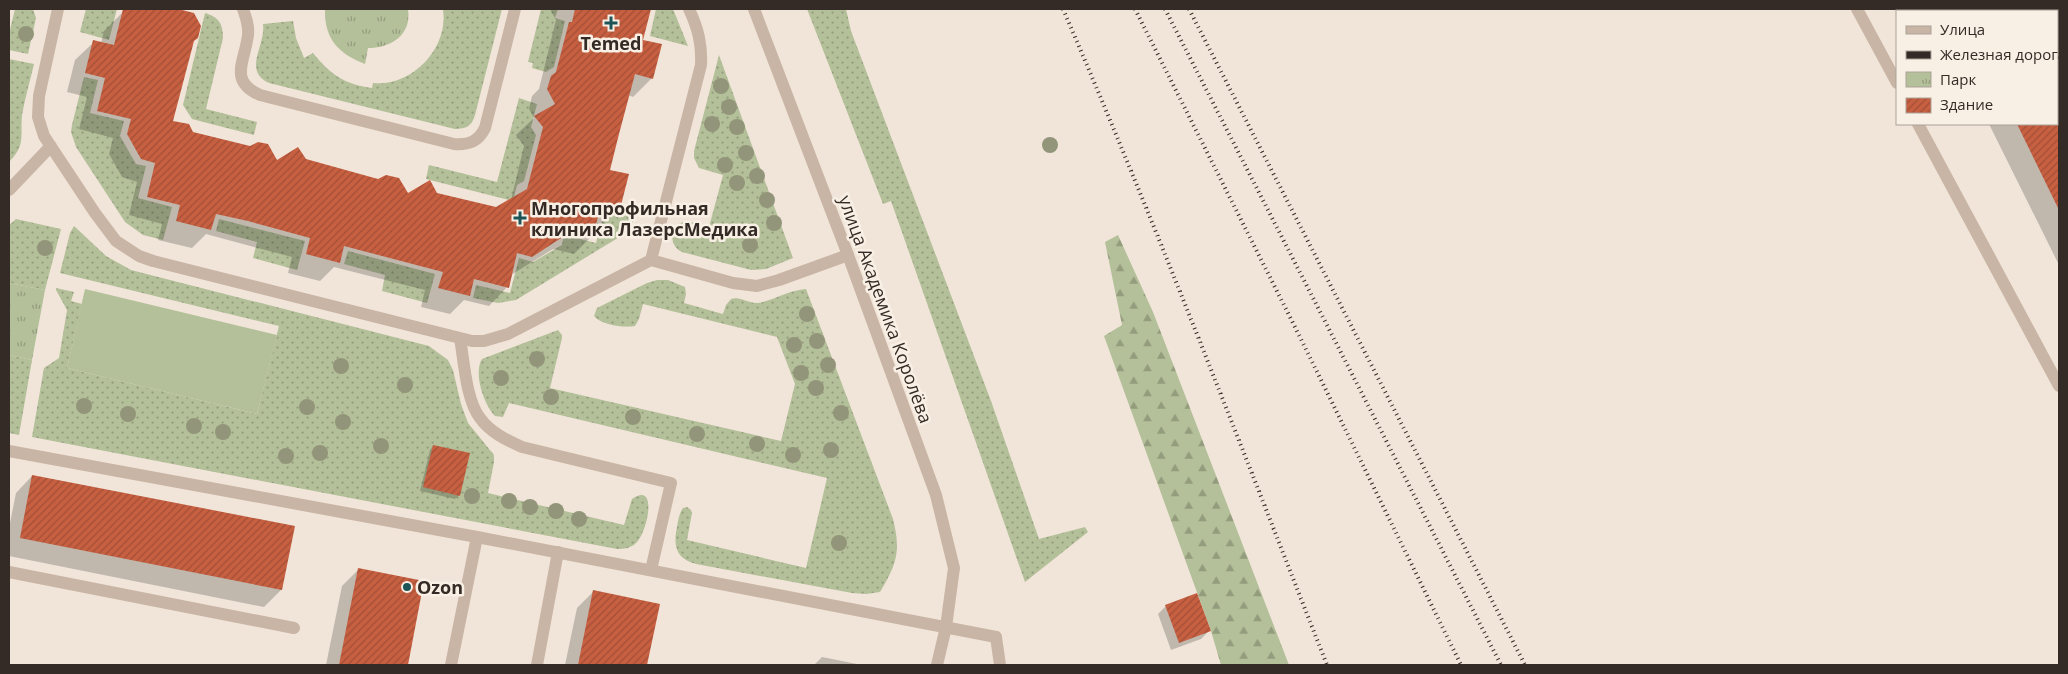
<svg xmlns="http://www.w3.org/2000/svg" width="2068" height="674" font-family="'Open Sans',sans-serif">
<style>
.grass{fill:url(#grass-dots)}
.forest{fill:url(#forest-firs)}
.park{fill:url(#park-tufts)}
.garden{fill:#b4c099}
.shadow{fill:#0003}
.building{fill:url(#building-hatch)}
.lines{fill:none;stroke-linecap:round;stroke-linejoin:round}
.service{stroke:#c9b5a5;stroke-width:12}
.minor{stroke:#c9b5a5;stroke-width:12}
.rail{stroke:#352b26;stroke-width:4;stroke-dasharray:1 4;stroke-linecap:butt}
.tree{fill:#929579}
.poi-dot{fill:#1c5457;stroke:#f9f0e5;stroke-width:2}
.labels{text-anchor:middle;dominant-baseline:central;stroke-width:5;stroke-linejoin:round;paint-order:stroke}
.poi-label{font-size:18px;font-weight:bold;fill:#352b26;stroke:#f9f0e5;text-anchor:start}
.street-label{font-size:18px;fill:#352b26;stroke:#f9f0e5}
</style>
<defs>
<pattern id="grass-dots" width="8" height="8" patternUnits="userSpaceOnUse" patternTransform="scale(1.25)"><rect width="8" height="8" fill="#b4c099"/><path d="M2 2h.1M6 6h.1" fill="none" stroke="#939c7d" stroke-width="1.8" stroke-linecap="round"/></pattern>
<pattern id="forest-firs" width="22" height="20" patternUnits="userSpaceOnUse" patternTransform="scale(1.25)"><rect width="22" height="20" fill="#b4c099"/><path d="M5 1l3.5 6h-7zM16 11l3.5 6h-7z" fill="#939c7d"/></pattern>
<pattern id="park-tufts" width="24" height="20" patternUnits="userSpaceOnUse" patternTransform="scale(1.25)"><rect width="24" height="20" fill="#b4c099"/><path d="M3 7l-1-3M5 7V3M7 7l1-3M15 17l-1-3M17 17v-4M19 17l1-3" fill="none" stroke="#939c7d"/></pattern>
<pattern id="building-hatch" width="6" height="6" patternUnits="userSpaceOnUse" patternTransform="scale(1.25)"><rect width="6" height="6" fill="#c75f41"/><path d="M-1 1l2-2M0 6l6-6M5 7l2-2" fill="none" stroke="#a24f36"/></pattern>
</defs>
<rect width="100%" height="100%" fill="#f1e5d9"/>
<path class="grass" d="M15 9H33L36 18 28 54 9 50V34Z
M86 9H117L109 40 80 32Z
M443 9H502L475 115C472 126 466 129 455 129L269 83C242 71 266 45 263 24L293 21 296 38 304 58 313 53C331 75 344 84 372 88L373 83C412 87 449 48 443 9Z
M541 9H558L555 18 565 21 554 67 546 72 532 68 533 63 528 62Z
M656 9H673L688 46 650 36Z
M807 9H846L851 31 991 401 1039 539 1085 527 1088 532 1025 582 891 201 883 204Z
M205 13C219 17 223 24 223 38L206 109 257 122 254 135 192 119 183 105Z
M719 55 793 258 766 269 751 270 682 252C668 246 669 223 685 222 692 221 702 226 709 227L723 175 699 168 694 158V151Z
M9 59 34 64C30 81 25 98 22 115 20 137 26 145 9 162Z
M84 77 98 80 90 113 124 121 120 136 136 164 146 166 138 198 172 207 163 240 143 235 125 222 76 147 71 132 72 125Z
M519 98 537 104 531 127 536 135 524 181 517 185 513 201 426 179 429 165 497 182Z
M605 210 636 218 621 236 516 300 498 303 473 298 476 285 510 293 519 258 533 262 562 245 564 235 596 243Z
M16 219 61 229 45 290 9 283V225Z
M219 219 305 241 297 270 253 258 257 242 216 231Z
M74 226 106 256 131 270 429 346 448 360 453 370 461 404 468 423 494 455V462L488 493 624 525 632 499C659 480 647 534 636 543 631 548 625 549 617 549L32 437 44 368 59 358 67 310 56 290V288L74 292 71 301 82 304 67 368 257 414 279 326 60 273 70 233Z
M348 251 435 274 427 303 382 291 385 275 344 264Z
M657 280H668L685 287 686 294 684 303 723 314 726 305 731 299C740 296 749 304 758 303 775 300 789 290 806 289L893 519C901 551 897 564 880 592L866 594 852 593 696 564C676 559 673 546 677 527 678 521 679 514 683 508L687 507 691 510 692 513 687 540 806 568 827 478 509 403 503 417 495 416C484 405 473 373 482 359L558 330 562 335V338L550 388 781 441 795 384 777 337 643 304 639 319 635 326C624 328 601 325 594 316L597 308 647 283Z
M9 355 32 360 19 435 9 433Z"/>
<path class="forest" d="M1118 235 1153 312 1289 665H1221L1211 631 1104 336 1122 325 1105 242Z"/>
<path class="park" d="M325 9H408C412 35 391 48 368 48L365 64C338 54 324 38 325 9Z
M9 283 45 290 32 360 9 355Z"/>
<path class="garden" d="M85 289 277 335 257 414 67 368Z"/>
<path class="shadow" d="M130 9H173L193 14V41L172 121 192 133 277 161 305 160 408 195 436 194 497 209 511 200 524 146 516 135 534 118 529 109 532 96 539 89 556 20 550 9H650L642 41 652 78 633 97 628 95 609 171 619 209 600 227 595 226 592 236 574 254 553 249 511 275 507 287 489 306 464 300 450 314 421 307 425 290 334 267 320 281 288 273 292 257 228 240 206 234 192 248 158 240 162 224 129 215 137 182 122 177 109 154 113 138 79 129 87 97 67 92 75 60 94 42 101 43 104 31 123 12 126 13Z
M1932 9H2037L2039 11H1933Z
M2057 47 2059 52V265L1989 124H2057Z
M433 446 459 495 455 499 420 491 430 450Z
M32 476 293 527 281 590 264 607 9 556V528L16 493Z
M359 569 423 582 406 665H326L342 586Z
M593 592 658 605 646 665H565L577 608Z
M1166 606 1209 631 1201 639 1171 650 1158 614Z
M822 657 862 665H814Z"/>
<path class="building" d="M123 9H178L194 13 201 26 198 38 194 41 173 121 189 124 193 132 250 146 258 142 268 144 277 160 298 147 306 159 378 179 386 175 399 178 408 193 430 180 437 193 496 207 527 189 543 127 534 116 555 104 547 89 551 76 556 72 569 22H572L575 9H651L643 40 662 44 653 79 635 74 619 134 610 170 629 174 620 209 601 205 593 236 572 231 532 257 517 253 509 288 474 279 470 296 438 288 443 272 344 246 340 263 306 254 310 238 248 221 216 214 211 230 176 221 180 205 147 197 155 163 141 159 127 134 131 119 97 111 105 78 85 73 93 40 114 45Z
M2017 124H2059V210Z
M433 445 470 453 460 496 423 487Z
M32 475 295 526 282 590 20 538Z
M358 568 424 581 408 665H339Z
M593 590 660 604 647 665H578Z
M1197 593 1211 631 1179 643 1165 605Z"/>
<g class="lines">
<path class="service" d="M58 9 39 96 38 117 44 136 95 213 116 241 139 256 153 261 472 341H484L508 334 651 260 701 65C702 44 698 28 689 9
M243 9C246 18 249 25 248 35 245 61 228 81 260 95L454 144C469 145 478 142 485 128L515 9
M1857 9 1897 83
M1918 124 2059 386
M9 190 51 146
M651 260 733 283 757 286 779 280 848 255
M460 338C464 361 466 400 480 418 490 432 506 440 522 447L671 483 651 570
M9 572 294 628
M996 637 1000 665
M451 665 477 537
M537 665 558 552
M937 665 946 627"/>
<path class="minor" d="M754 9 848 255 936 495 954 568 946 627
M9 451 477 537 996 637"/>
<path class="rail" d="M1063 9C1156 225 1241 446 1327 665
M1135 9 1295 327 1461 665
M1165 9 1501 665
M1189 9 1525 665"/>
</g>
<g class="tree">
<circle cx="26" cy="34" r="8"/>
<circle cx="721" cy="86" r="8"/>
<circle cx="729" cy="107" r="8"/>
<circle cx="712" cy="124" r="8"/>
<circle cx="737" cy="127" r="8"/>
<circle cx="1050" cy="145" r="8"/>
<circle cx="746" cy="153" r="8"/>
<circle cx="725" cy="165" r="8"/>
<circle cx="757" cy="176" r="8"/>
<circle cx="737" cy="183" r="8"/>
<circle cx="767" cy="200" r="8"/>
<circle cx="774" cy="223" r="8"/>
<circle cx="750" cy="245" r="8"/>
<circle cx="45" cy="248" r="8"/>
<circle cx="807" cy="314" r="8"/>
<circle cx="817" cy="341" r="8"/>
<circle cx="794" cy="345" r="8"/>
<circle cx="537" cy="359" r="8"/>
<circle cx="828" cy="365" r="8"/>
<circle cx="341" cy="366" r="8"/>
<circle cx="801" cy="373" r="8"/>
<circle cx="501" cy="378" r="8"/>
<circle cx="405" cy="385" r="8"/>
<circle cx="816" cy="388" r="8"/>
<circle cx="551" cy="397" r="8"/>
<circle cx="84" cy="406" r="8"/>
<circle cx="307" cy="407" r="8"/>
<circle cx="841" cy="413" r="8"/>
<circle cx="128" cy="414" r="8"/>
<circle cx="633" cy="417" r="8"/>
<circle cx="343" cy="422" r="8"/>
<circle cx="194" cy="426" r="8"/>
<circle cx="223" cy="432" r="8"/>
<circle cx="697" cy="434" r="8"/>
<circle cx="757" cy="444" r="8"/>
<circle cx="381" cy="446" r="8"/>
<circle cx="831" cy="450" r="8"/>
<circle cx="320" cy="453" r="8"/>
<circle cx="793" cy="455" r="8"/>
<circle cx="286" cy="456" r="8"/>
<circle cx="472" cy="496" r="8"/>
<circle cx="509" cy="501" r="8"/>
<circle cx="530" cy="507" r="8"/>
<circle cx="556" cy="511" r="8"/>
<circle cx="579" cy="519" r="8"/>
<circle cx="839" cy="543" r="8"/>
</g>
<g class="poi-dot">
<path d="M608.5 15.5h5v5h5v5h-5v5h-5v-5h-5v-5h5z"/>
<path d="M517.5 210.5h5v5h5v5h-5v5h-5v-5h-5v-5h5z"/>
<circle cx="407" cy="587" r="5"/>
</g>
<g class="labels">
<g class="poi-label">
<text x="611" y="43" text-anchor="middle">Temed</text>
<text x="531" y="208">Многопрофильная<tspan x="531" dy="21">клиника ЛазерсМедика</tspan></text>
<text x="417" y="587">Ozon</text>
</g>
<g class="street-label">
<text transform="translate(886 309) rotate(70)">улица Академика Королёва</text>
</g>
</g>
<rect width="2068" height="674" fill="none" stroke="#352b26" stroke-width="20"/>
<rect x="1896" y="10" width="162" height="115" fill="#f9f0e5" stroke="#aba199"/>
<rect x="1906" y="26" width="25" height="8" fill="#c9b5a5" stroke="#aba199"/>
<text x="1940" y="35" font-size="15" fill="#352b26">Улица</text>
<rect x="1906" y="51" width="25" height="8" fill="#352b26" stroke="#aba199"/>
<text x="1940" y="60" font-size="15" fill="#352b26">Железная дорога</text>
<rect x="1906" y="72" width="25" height="15" fill="url(#park-tufts)" stroke="#aba199"/>
<text x="1940" y="85" font-size="15" fill="#352b26">Парк</text>
<rect x="1906" y="98" width="25" height="15" fill="url(#building-hatch)" stroke="#aba199"/>
<text x="1940" y="110" font-size="15" fill="#352b26">Здание</text>
</svg>
